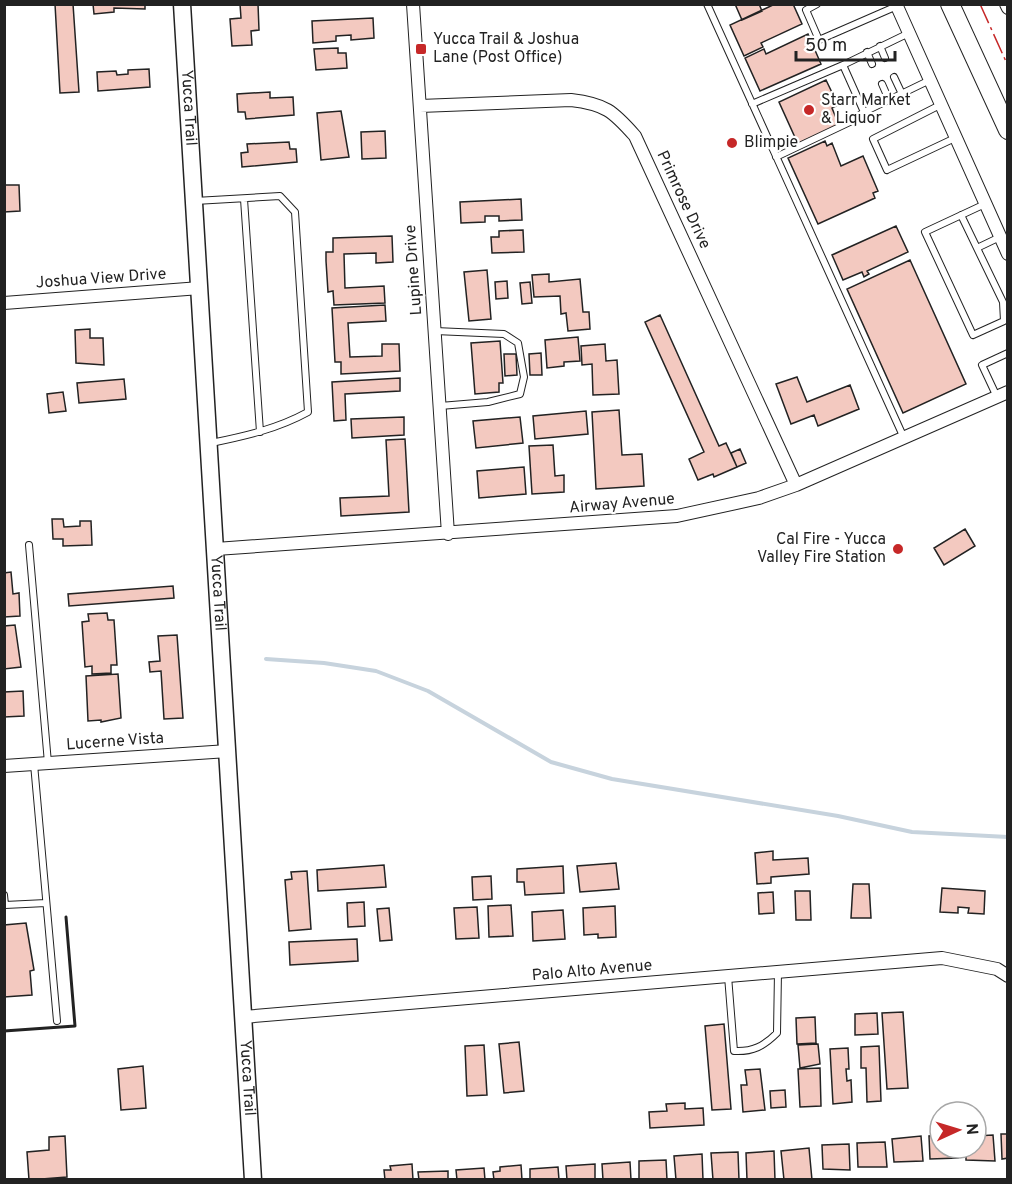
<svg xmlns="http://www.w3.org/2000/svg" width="1012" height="1184" font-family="Overpass,sans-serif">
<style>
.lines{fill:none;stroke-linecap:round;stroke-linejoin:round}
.stream{stroke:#c7d3dd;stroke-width:4}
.building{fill:#f3c9c0;stroke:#222;stroke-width:1.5}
.service-casing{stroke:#222;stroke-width:8}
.minor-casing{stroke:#222;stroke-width:14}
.secondary-casing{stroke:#222;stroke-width:19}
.primary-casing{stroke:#222;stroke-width:20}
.service{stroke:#fff;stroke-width:6}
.minor{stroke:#fff;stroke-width:12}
.secondary{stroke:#fff;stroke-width:16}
.primary{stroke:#fff;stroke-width:18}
.wall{stroke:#222;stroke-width:3}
.power{stroke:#c62828;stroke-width:1.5;stroke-dasharray:21 4.5 3 4.5;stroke-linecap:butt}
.poi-dot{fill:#c62828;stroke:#fff;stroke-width:2}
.labels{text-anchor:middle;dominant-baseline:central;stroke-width:4.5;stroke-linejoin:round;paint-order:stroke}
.poi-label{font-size:16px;fill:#222;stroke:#fff;text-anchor:start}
.street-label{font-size:16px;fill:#222;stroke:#fff}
</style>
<rect width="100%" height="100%" fill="#fff"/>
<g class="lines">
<path class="stream" d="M266 659 324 663 376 671 428 691 551 762 612 779 838 816 912 832 1008 837"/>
</g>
<path class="building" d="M55 4H73L79 92 60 93Z
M93 4H145V9L114 8V12L94 14Z
M240 4H258L259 30 251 31 252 45 232 46 230 19 241 18Z
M735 4H759L762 11 742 20Z
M775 4H793L802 24 761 43 763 47 744 56 730 25Z
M373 18 374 38 351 40V35L336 36V41L313 43 312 21Z
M808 34 821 64 760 91 745 58 764 49 766 54Z
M338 48V53H346L347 68 316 70 314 49Z
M149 69 150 87 98 91 97 72 116 71 117 75 128 74V70Z
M826 80 838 105 832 108 839 125 798 144 779 102Z
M270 92V98L293 97 294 115 246 119 245 112H238L237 94Z
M341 111 349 157 321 160 317 113Z
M385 131 386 158 362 159 361 132Z
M825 141 827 146 832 143 841 166 863 156 878 191 873 193 875 198 818 224 788 158Z
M289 142 290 149H296L297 162 242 167 241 153 248 152 247 144Z
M4 185H19L20 211 4 212Z
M521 199 522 220 499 221V216H485V222L461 223 460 202Z
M896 226 908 252 867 271 869 274 864 277 862 272 843 280 832 255Z
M523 230 524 252 492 253 491 237H499V231Z
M392 236 393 262 376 263V253L344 254 345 288 384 286 385 303 334 305 333 291 328 292 326 261V252H333V238Z
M910 260 966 384 903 413 847 289Z
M487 270 491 319 469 321 464 272Z
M549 274V282L580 279 583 312H589L590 329 568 331 566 313 561 314 560 296 534 297 532 275Z
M507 281 508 298 496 299 495 282Z
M530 282 532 303 522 304 520 283Z
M385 305 386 321 348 323 350 357 382 356V344H399L400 371 341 374V362H335L332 308Z
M660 315 719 446 726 443 737 467 714 477 713 474 698 480 689 459 704 452 645 322Z
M90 329V338H103L104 365 76 363 75 330Z
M578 337 580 361 564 362V366L547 368 545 340Z
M500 341 503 383H499V392L475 394 471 343Z
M605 344 606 361 617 360 619 394 593 395 592 364 582 365 581 346Z
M541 353 542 375H530L529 354Z
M504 354H516L517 375 505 376Z
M797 377 807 402 850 385 859 409 818 426 814 415 791 424 776 384Z
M400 378V391L345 394 346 420 334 421 332 382Z
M124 379 126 399 79 403 77 383Z
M63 392 66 411 49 413 47 394Z
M619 410 622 455 642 454 644 486 596 489 592 412Z
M586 411 588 434 535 439 533 416Z
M404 417V435L352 438 351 419Z
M520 417 523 443 476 448 473 421Z
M405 439 409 512 341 516 340 498 389 496 386 440Z
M553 445 555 476 564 475V492L532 494 529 446Z
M740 449 746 463 737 467 731 453Z
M524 467 526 494 479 498 477 471Z
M52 519H63L64 527 80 526V521H91L92 545 63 546V539H53Z
M965 529 975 546 944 565 934 548Z
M11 572 13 594 19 593 20 616 4 617V573Z
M173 586 174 598 69 606 68 594Z
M107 613 108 620H114L117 665H111V673L92 674V666L85 667 82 622 89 621 88 614Z
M15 625 21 667 4 669V626Z
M177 635 183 718 164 719 161 671 150 672 149 662 160 661 158 636Z
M118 674 121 718 101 722V720L88 721 86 676Z
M23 691 24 716 4 717V692Z
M773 851V860L808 858 809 874 771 877V883L757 884 755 853Z
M616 863 619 889 580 892 577 866Z
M384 865 386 887 318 891 317 870Z
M563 866 564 893 525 895 524 882H517V869Z
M307 871 311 929 289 931 285 880 292 879 291 872Z
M491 876 492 899 473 900 472 877Z
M853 884H869L871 918H851Z
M942 888 985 891 984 914 968 913 969 908 958 907V913L940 912Z
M795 891H810L811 920H796Z
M773 892 774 913 759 914 758 893Z
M364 902 365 926 348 927 347 903Z
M511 905 513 936 489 937 488 906Z
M615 906 616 937 598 938V934L584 935 583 908Z
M477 907 479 938 456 939 454 908Z
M389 908 392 940 380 941 377 909Z
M563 910 565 939 533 941 532 912Z
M26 923 34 970 30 971 32 995 4 997V925Z
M357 939 358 961 290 965 289 942Z
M903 1012 908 1088 887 1089 882 1013Z
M877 1013 878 1034 855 1035V1014Z
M815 1017 816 1043 797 1044 796 1018Z
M724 1024 731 1109 712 1110 705 1026Z
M519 1042 524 1091 504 1093 499 1044Z
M818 1044 820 1064 800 1068 798 1045Z
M484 1045 487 1095 467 1096 465 1046Z
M879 1046 881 1101 867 1102 866 1068H861V1047Z
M848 1048 849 1069H846L847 1081 851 1080 852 1102 833 1104 830 1049Z
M143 1066 146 1108 121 1110 118 1069Z
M820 1068 821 1106 800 1107 798 1069Z
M760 1069 765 1110 743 1112 741 1085H747L745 1070Z
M785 1090 786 1107 771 1108 770 1091Z
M685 1103V1109L703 1108 704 1125 650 1128 649 1112 667 1111 666 1104Z
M1001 1134H1008V1158L1002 1159Z
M940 1135V1148H958V1158L930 1159 929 1136Z
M993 1135 995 1161 966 1160V1148H976V1136Z
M65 1136 67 1177 29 1180 27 1152 49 1150V1137Z
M921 1136 923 1161 894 1162 892 1139Z
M885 1142 887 1167H858L857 1143Z
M849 1144 850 1170 823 1169 822 1145Z
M809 1148 812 1180H784L781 1151Z
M774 1151 775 1180H747L746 1153Z
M738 1152 739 1180H713L711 1153Z
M702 1154 703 1180H676L674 1156Z
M666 1160 667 1180H639V1161Z
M630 1162 631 1180H603L602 1164Z
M412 1164 413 1180H385L384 1170H391L390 1166Z
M595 1164V1180H567L566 1166Z
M521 1165 522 1180H494L493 1172 500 1171V1167Z
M558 1167 559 1180H530V1169Z
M484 1168 485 1180H457L456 1170Z
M448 1171V1180H419L418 1172Z"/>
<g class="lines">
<defs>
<path id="service" d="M707 4 904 438
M817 4 806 10 819 40 897 6
M909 33 843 65 864 112 930 80
M880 46 885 58
M867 52 872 64
M894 77 902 94
M882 84 889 100
M752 104 843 65
M940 105 873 139 887 170 955 138
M776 157 852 121 864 112
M244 199 260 432
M195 201 280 196 295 212 308 412C277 429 245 436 211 443
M961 215 1003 302 1004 321 973 335 925 232 985 204
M977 248 1000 237
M435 331 504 334 518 343 524 377 520 394 488 402 440 406
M997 397 982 365 1008 353
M29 545 48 763
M34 764 57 1021
M4 895 5 905 46 903
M728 976 734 1051C753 1052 764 1046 777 1033L778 972"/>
<path id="minor" d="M413 4 448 534
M896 4 1008 254
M1006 4 1008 8
M420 106 571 100C605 104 613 111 635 136L796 485
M4 303 200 288
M216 549 677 516 759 498 796 485 1008 392
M4 766 228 751
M243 1017 942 958 997 969 1008 976"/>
<g id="secondary">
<path id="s1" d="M182 4 253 1180"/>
</g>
<path id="primary" d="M950 4 1008 130"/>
</defs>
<use href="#service" class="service-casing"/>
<use href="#minor" class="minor-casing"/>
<use href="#secondary" class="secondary-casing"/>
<use href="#primary" class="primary-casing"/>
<use href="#service" class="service"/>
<use href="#minor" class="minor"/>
<use href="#secondary" class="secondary"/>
<use href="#primary" class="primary"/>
<path class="wall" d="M4 1031 75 1026 66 917"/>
<path class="power" d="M980 4 1008 66"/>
</g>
<g class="poi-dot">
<rect x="415" y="43" width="12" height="12" rx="3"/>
<circle cx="809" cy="110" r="6"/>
<circle cx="732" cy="143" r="6"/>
<circle cx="898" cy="549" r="6"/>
</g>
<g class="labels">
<g class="poi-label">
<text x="433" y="40">Yucca Trail &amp; Joshua<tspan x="433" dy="18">Lane (Post Office)</tspan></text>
<text x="821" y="101">Starr Market<tspan x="821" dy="18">&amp; Liquor</tspan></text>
<text x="744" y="143">Blimpie</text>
<text x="886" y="540" text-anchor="end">Cal Fire - Yucca<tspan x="886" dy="18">Valley Fire Station</tspan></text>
</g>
<g class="street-label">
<text stroke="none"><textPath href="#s1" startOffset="104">Yucca Trail</textPath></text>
<text transform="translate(683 200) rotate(65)">Primrose Drive</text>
<text transform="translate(414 270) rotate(-94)">Lupine Drive</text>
<text transform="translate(101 279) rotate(-4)">Joshua View Drive</text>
<text transform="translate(622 504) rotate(-5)">Airway Avenue</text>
<text stroke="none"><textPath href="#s1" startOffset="590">Yucca Trail</textPath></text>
<text transform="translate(115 742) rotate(-4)">Lucerne Vista</text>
<text transform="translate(592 971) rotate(-5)">Palo Alto Avenue</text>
<text stroke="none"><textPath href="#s1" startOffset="1076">Yucca Trail</textPath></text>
</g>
</g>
<rect width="1012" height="1184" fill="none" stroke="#222222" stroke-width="12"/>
<g transform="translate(958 1130) rotate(86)"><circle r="28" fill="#ffffff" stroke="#a7a7a7" stroke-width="1.5"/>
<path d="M0-4.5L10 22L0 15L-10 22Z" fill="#c62828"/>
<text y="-9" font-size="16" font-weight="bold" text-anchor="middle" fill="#222222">N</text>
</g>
<path d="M796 51v9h99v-9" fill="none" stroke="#222222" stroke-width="3"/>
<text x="805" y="51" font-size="18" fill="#222222" stroke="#ffffff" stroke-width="4.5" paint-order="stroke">50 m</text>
</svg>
